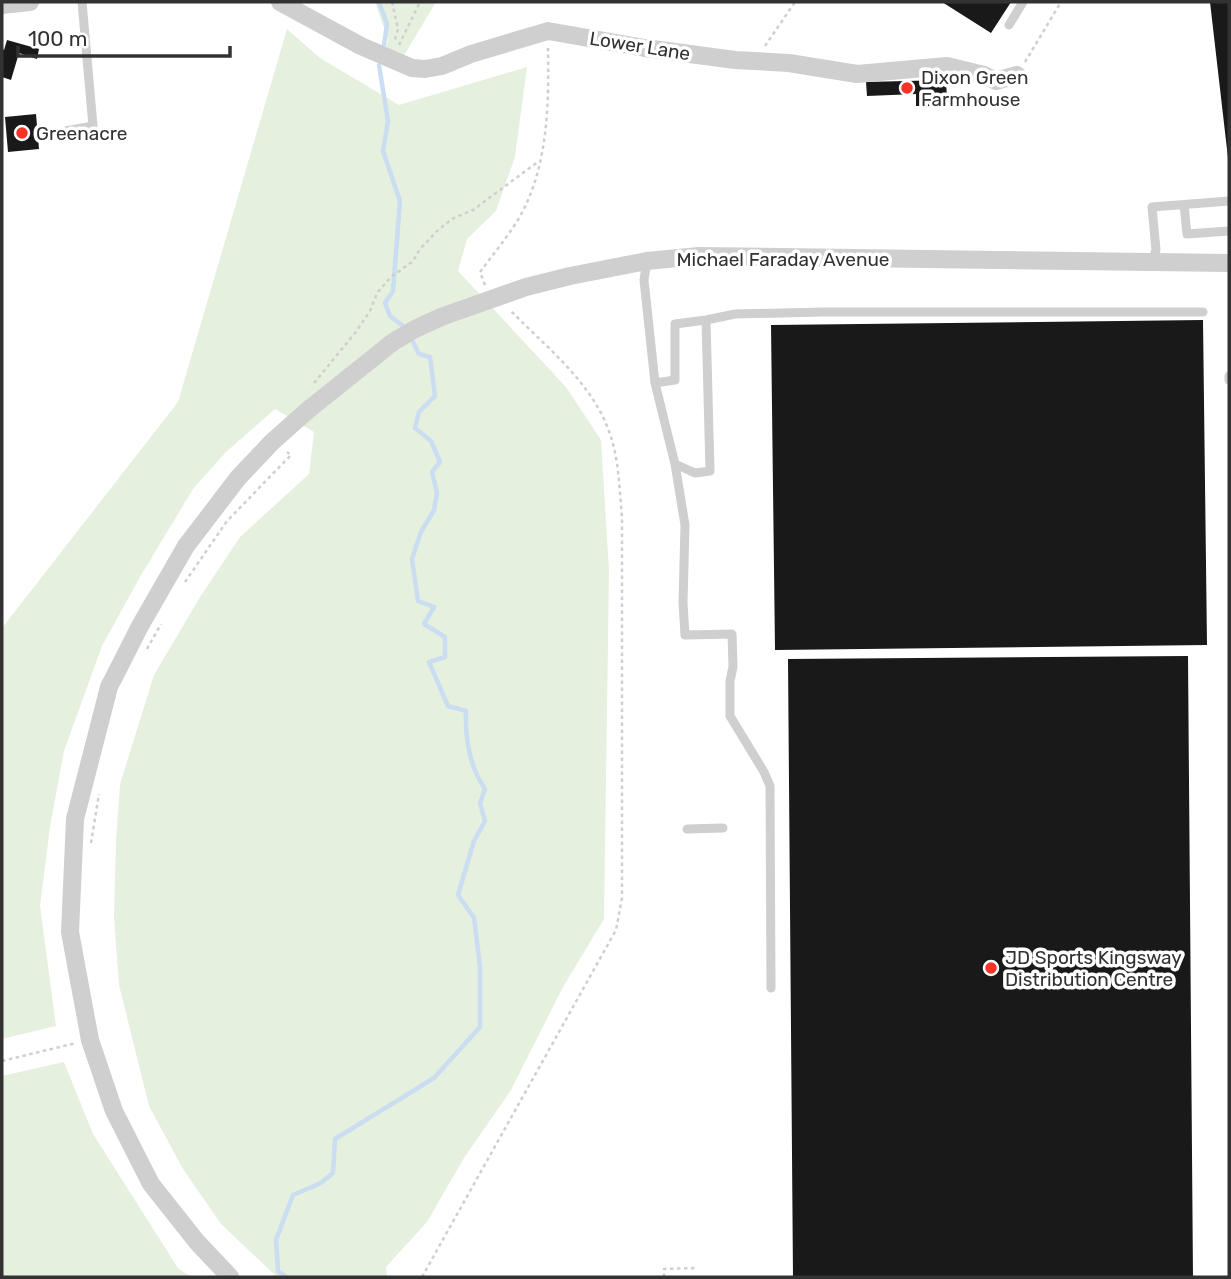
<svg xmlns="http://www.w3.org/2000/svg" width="1231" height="1279" font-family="Rubik,sans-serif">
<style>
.green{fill:#e6f0df}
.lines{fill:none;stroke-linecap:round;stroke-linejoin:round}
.stream{stroke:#caddf1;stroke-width:4.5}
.building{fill:#191919}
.path{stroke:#cfcfcf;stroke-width:2.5;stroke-dasharray:3.5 3.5;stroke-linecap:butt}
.lane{stroke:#cfcfcf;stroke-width:9}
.street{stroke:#cfcfcf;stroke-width:18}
.poi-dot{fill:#f73326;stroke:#fff;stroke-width:2.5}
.labels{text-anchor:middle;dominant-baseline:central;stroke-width:7;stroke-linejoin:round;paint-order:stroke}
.street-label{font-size:19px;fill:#323232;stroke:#fff}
.poi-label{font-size:19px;fill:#323232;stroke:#fff;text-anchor:start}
</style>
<rect width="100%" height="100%" fill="#fff"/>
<path class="green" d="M375 2H436L403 57 384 54 388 40Z
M287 29 320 58 399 105 527 67 515 157 496 211 467 239 458 271 566 387 601 440 609 570 604 919 563 987 511 1090 464 1158 427 1222 386 1267 387 1277H277L221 1224 183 1169 149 1106 119 985 114 917 116 841 120 784 154 675 200 597 240 537 309 474 314 432 275 409 226 452 193 489 140 577 102 646 64 751 50 827 40 906 56 1026 2 1039V628L178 402Z
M64 1062 93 1134 178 1268 191 1277H2V1076Z"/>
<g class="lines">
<path class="stream" d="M379 2 387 24 384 45
M379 65 388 121 383 151 400 201 393 291 385 303 390 316 406 328
M286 1277 278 1271 276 1240 293 1195 321 1183 333 1173 335 1139 434 1078 480 1027V966L474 918 458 895 474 841 485 821 480 803 485 789C469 766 465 739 466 711L448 706 429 662 445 657V637L424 624 434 607 418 601 412 559 421 532 434 510 437 493 432 472 440 462 431 441 415 428 419 412 435 396 430 357 419 354 410 336"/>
</g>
<path class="building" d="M942 2H1011L991 33Z
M1210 2H1229V157L1228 158Z
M7 40 39 49 37 59 19 53 11 80 2 77V49L4 50Z
M946 80 947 99H935V106H916V94L867 96 866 82Z
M36 114 39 149 8 152 5 117Z
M1203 320 1207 645 775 650 771 325Z
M1188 656 1193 1277H793L788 659Z"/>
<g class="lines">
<path class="path" d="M392 2 398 29 394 42
M399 45 420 2
M765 46 795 2
M1025 62 1061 2
M485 285 480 272C492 256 505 240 516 223 548 172 549 107 548 48
M314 383 355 333 370 311 377 293 391 277 413 261 420 249 437 231 452 219 473 210 539 161
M185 582 227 521 291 455 287 452
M147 649 161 624
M91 843 99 794
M2 1061 76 1043
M422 1277 616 930 622 898V517C619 486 619 454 607 426 588 379 544 345 510 310
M664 1277V1269L698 1268"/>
<path class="lane" d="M1009 25 1023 2
M60 132 93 126 82 2
M1184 205 1187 234 1229 231
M647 261 644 280 655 383 675 464 685 525 683 603 685 635 732 634 733 667 730 681V716L764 772 770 786 771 988
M1151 263 1156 250 1152 207 1229 201
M1229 376V380
M655 383 675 380V324L706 320
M675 464 695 473 710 471 706 320 735 314 823 312H1203
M687 829 723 828"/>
<path class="street" d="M280 2 361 46 412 68 425 69 442 66 471 54 548 31 645 48 735 60 789 63 857 74 947 66 984 75 996 81 1017 75
M2 5 30 2
M230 1277 197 1242 151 1184 114 1111 90 1040 70 932 75 819 109 687 140 626 186 546 238 478 272 442 308 410 393 342 415 329 441 317 526 287 570 276 647 261 699 256 1229 263"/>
</g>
<g class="poi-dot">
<circle cx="907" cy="88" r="7"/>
<circle cx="22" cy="133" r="7"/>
<circle cx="991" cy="968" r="7"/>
</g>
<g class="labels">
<g class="street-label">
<text transform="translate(640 46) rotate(9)">Lower Lane</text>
<text x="783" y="259">Michael Faraday Avenue</text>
</g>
<g class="poi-label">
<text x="921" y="77">Dixon Green<tspan x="921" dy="22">Farmhouse</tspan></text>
<text x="36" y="133">Greenacre</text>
<text x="1005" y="957">JD Sports Kingsway<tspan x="1005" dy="22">Distribution Centre</tspan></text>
</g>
</g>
<rect width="1231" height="1279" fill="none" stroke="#323232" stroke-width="7"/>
<path d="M18 46v10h212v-10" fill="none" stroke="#323232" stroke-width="3.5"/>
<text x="28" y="46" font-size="21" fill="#323232" stroke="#ffffff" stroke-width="5" paint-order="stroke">100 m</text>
</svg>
